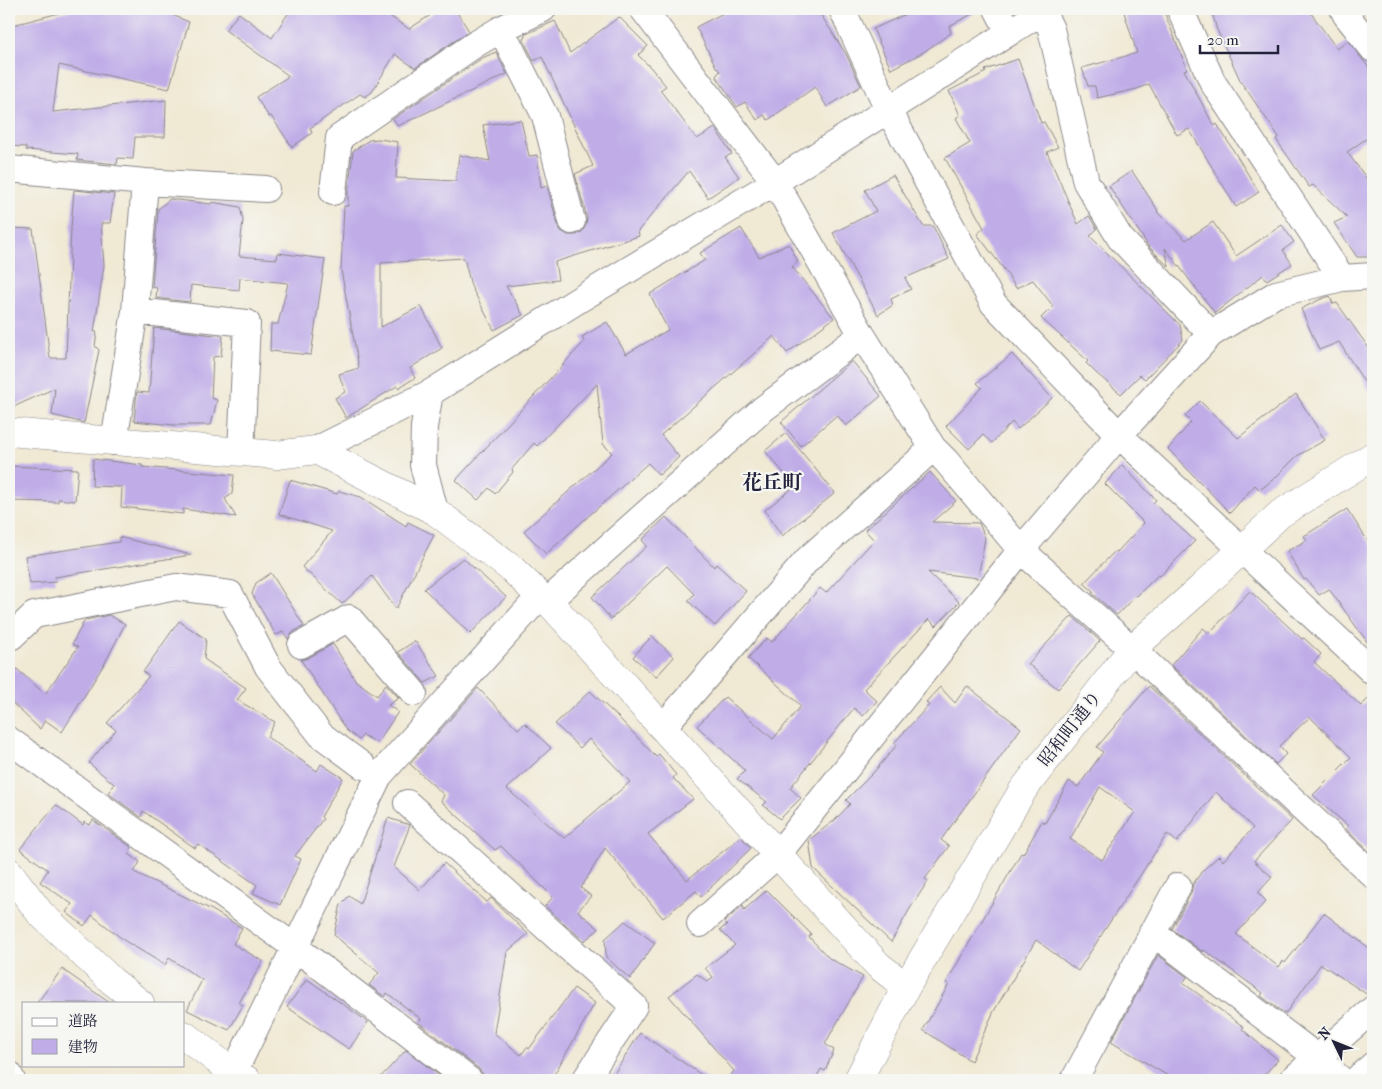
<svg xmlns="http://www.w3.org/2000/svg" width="1382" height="1089" font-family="'IM FELL French Canon','Noto Serif JP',serif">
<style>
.building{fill:#c0ade8;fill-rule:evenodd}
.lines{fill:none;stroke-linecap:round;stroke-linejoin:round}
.minor-casing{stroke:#898688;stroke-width:28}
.tertiary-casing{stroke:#898688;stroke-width:29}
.minor{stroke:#fff;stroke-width:26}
.tertiary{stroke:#fff;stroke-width:28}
.labels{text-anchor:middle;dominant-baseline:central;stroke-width:4.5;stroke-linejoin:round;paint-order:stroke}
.street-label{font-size:18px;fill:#22223b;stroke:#f6f6f2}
.quarter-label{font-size:20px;font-weight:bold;fill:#22223b;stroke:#f6f6f2}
</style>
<rect width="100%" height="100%" fill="#f6f6f2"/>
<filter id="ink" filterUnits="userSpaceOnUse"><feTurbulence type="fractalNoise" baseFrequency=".02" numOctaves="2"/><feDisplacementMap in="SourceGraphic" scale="10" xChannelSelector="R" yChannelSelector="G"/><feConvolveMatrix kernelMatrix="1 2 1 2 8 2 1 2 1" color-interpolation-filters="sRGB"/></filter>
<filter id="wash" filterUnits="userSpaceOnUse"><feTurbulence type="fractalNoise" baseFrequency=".0096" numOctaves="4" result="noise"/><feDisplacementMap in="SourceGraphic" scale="20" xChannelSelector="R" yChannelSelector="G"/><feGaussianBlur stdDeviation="1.12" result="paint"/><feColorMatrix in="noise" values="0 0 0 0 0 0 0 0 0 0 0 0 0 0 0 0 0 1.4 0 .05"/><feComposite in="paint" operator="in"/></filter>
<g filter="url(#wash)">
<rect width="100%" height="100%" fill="#f0e9d4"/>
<g id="blocks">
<path class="building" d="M75 9H158L189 22 169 89 59 65 53 112 166 100 165 137H135L133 159 118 158 117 164 77 160 78 154 26 150V147L9 146V26Z
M291 9H379L409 29 440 9H455L469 31 415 68 395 54 372 92 365 97 360 94 310 128 312 133 292 147 271 116 269 117 256 97 289 76 225 30 239 13 272 38Z
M731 9H817L846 54 861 86 827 107 815 87 768 120 764 115 757 120 745 102 737 107 716 76 720 71 716 67 696 27Z
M917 9H982L949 26 951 33 922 53 891 69 873 29Z
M1123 9H1163L1187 69 1184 70 1214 126 1217 124 1259 192 1236 207 1189 129 1177 135 1149 84 1137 89 1097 98 1095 86H1088L1082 68 1137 53Z
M1211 9H1308L1337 49 1348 41 1373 73V134L1347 152 1373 187V257H1357L1334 223 1347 217 1313 185 1309 187 1276 139 1279 137 1241 82 1217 30Z
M619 17 648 46 638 55 651 68 666 86 660 90 697 139 715 128 732 154 725 157 739 177 708 198 689 171 638 231 639 236 555 262 558 280 506 286 523 315 494 330 471 286 464 258 381 263V327L421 306 442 348 410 368 415 378 398 388 397 386 346 418 335 398 345 392 339 374 359 368 341 270 344 206H348V194L353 151 369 140 379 139 398 142 396 178 456 181 459 155 490 161 483 125 521 120 529 156 537 155 541 188 547 186 558 225 561 231 568 235H576L582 232 586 225 587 218 575 174 593 166 542 57 534 61 523 39 525 37 524 35 555 21 570 53Z
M496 52 507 74 398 126 393 119 482 58Z
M1018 59 1041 123 1044 122 1058 147 1047 152 1078 224 1089 216 1097 229 1090 236 1180 325 1183 340 1145 379 1140 375 1121 394 1096 373 1086 363 1088 361 1041 318 1053 306 1033 280 1016 288 1006 272 977 234 984 228 945 158 970 143 956 118 960 115 949 91 986 72 985 70Z
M1132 171 1157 209 1158 213 1186 240 1213 222 1236 256 1282 225 1294 242 1283 250 1292 264 1267 280 1263 275 1215 313 1165 248 1169 267 1149 247 1109 186Z
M893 175 923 226H933L949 259 905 278 911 289 891 299 893 305 878 315 833 233 876 211 865 190Z
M74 190 114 194 110 223H101L104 265 94 332H97L95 346 99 350 84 423 52 415 55 388 9 409V228L33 229 50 358H66L71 228Z
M170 199 211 204 212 202 240 207 243 220 239 256 277 259 278 253 325 259 311 355 270 351 271 324H278L288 283 240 278 239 290 191 285 190 302 156 298 157 288 152 287 158 209Z
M741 228 759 257 789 244 798 262 792 267 834 318 787 353 774 336 661 435 679 457 659 475 648 463 546 554 524 531 612 453 603 444 597 384 537 446 534 443 512 469 513 472 495 494 489 488 478 500 456 480 584 342 582 337 607 322 626 354 668 330 650 294 705 260 700 253Z
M1330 296 1333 304 1337 303 1373 354V396L1339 342 1319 350 1301 309 1321 299Z
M154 328 223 336 221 356 213 357 211 398 217 400 211 425H174L134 421 137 392 149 393Z
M1012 354 1052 398 1018 429 1012 422 992 443 983 435 969 449 946 426 982 388 977 383Z
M852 361 881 396 846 426 837 415 801 446 781 422Z
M1296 394 1325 440 1297 456 1276 477 1260 490 1255 485 1230 513 1168 449 1191 422 1185 416 1200 401 1238 438Z
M786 433 835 493 782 536 765 510 795 486 765 451Z
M93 459 142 465V467L234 475 232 494 225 499 236 517 183 509V514L121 507 122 487 92 486Z
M1122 465 1156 500 1153 503 1195 541 1160 576 1158 575 1137 596 1136 595 1117 615 1092 593 1094 592 1084 583 1115 551 1117 552 1144 523 1105 484Z
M9 466 78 469 75 501 58 499V502L9 501Z
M930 472 956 501 932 522 979 523 985 538 978 578 928 572 959 602 936 626 929 619 864 689 877 701 863 716 854 708 790 788 801 798 780 819 763 805 767 802 737 779 745 771 697 726 725 697 773 739 801 706 748 658 767 638 772 642 820 588 826 593 874 540 865 530Z
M290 480 337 494 339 491 361 497 406 526 408 522 434 535 396 609 372 576 342 604 302 567 332 531 279 514Z
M1347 509 1373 549V650L1329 589 1319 595 1306 579 1304 580 1287 551 1307 540 1304 536Z
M666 517 714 567 716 564 746 591 715 626 688 601 694 594 667 566 611 619 592 597 647 546 642 540Z
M119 537 191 555 55 577 56 582 30 584 25 556 119 542Z
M463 558 506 597 470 634 424 589Z
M271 573 304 626 293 632 288 639 283 632 276 635 252 594 256 583Z
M1250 591 1302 639 1304 638 1321 654 1314 662 1361 706 1373 694V855L1346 829 1348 826 1313 795 1351 757 1310 717 1279 746 1286 754 1276 764 1171 665 1203 628 1209 633Z
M109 615 125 624 106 661 62 732 45 720 40 729 9 700V662L45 694 78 647 72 644 85 620Z
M1072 616 1100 641 1058 689 1028 664Z
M179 621 206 639 204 659 246 688 237 700 275 722 267 737 317 771 321 764 343 778 321 817 323 819 295 856 301 859 280 905 253 893 257 885 198 844 195 848 143 811 141 817 108 793 114 784 89 763 116 730 107 723 149 676 143 672Z
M652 636 674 657 656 677 633 657Z
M415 641 439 676 425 683 398 652Z
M333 644 356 681 377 696 386 684 399 698 388 705 398 712 377 743 363 735 359 740 346 730 301 660 308 658Z
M967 686 1021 728 941 840 949 846 925 879 928 881 911 907 891 942 813 868 809 840 835 820 850 804 846 800 874 772 897 745 894 743 929 705 926 702 940 687 955 703Z
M1149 686 1292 820 1254 861 1272 877 1258 893 1266 901 1236 934 1279 967 1283 961 1285 963 1324 913 1373 951V994L1368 995 1321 964 1285 1014 1261 996 1263 993 1204 950 1203 952 1172 929 1191 893 1193 884 1203 870 1219 856 1223 861 1253 828 1216 792 1177 842 1167 834 1078 971 1036 940 994 1011 971 1061 923 1030 949 984 946 983 1021 853 1023 854 1042 821 1045 823 1069 781 1078 787 1103 752 1097 747ZM1100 787 1135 812 1102 860 1070 839Z
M478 688 518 729 525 723 551 748 507 789 564 838 630 782 589 739 580 748 555 724 590 691 619 718 656 757 659 754 676 775 673 778 693 799 648 834 687 880 741 837 751 848 701 897 696 891 663 918 605 848 581 888 591 896 578 911 599 929 584 941 545 906 553 897 501 846 495 850 441 801 444 795 410 764Z
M56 805 83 825 84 822 90 825 93 820 131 847 129 854 140 862 134 872 212 910 242 928 233 944 263 961 239 1003 243 1005 229 1030 187 1010 202 980 169 958 165 965 125 941 92 915 84 926 66 912 72 904 40 882 48 870 20 849Z
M388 818 410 825 394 867 420 890 444 863 487 902 491 898 528 934 507 952 494 1033 521 1055 527 1047 529 1049 574 988 595 1003 551 1080H484L483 1074 478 1068 418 1022 421 1019 387 993 385 997 369 985 379 973 334 935 341 904 349 896 360 904Z
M767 890 811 934 809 937 829 958 863 977 825 1044 834 1050 825 1071 821 1069 815 1080H727L734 1071 669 996 697 974 708 982 713 977 705 968 735 945 720 930 727 925 724 922 743 905 744 910Z
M625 921 655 943 630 979 606 957 605 939Z
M1158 955 1187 977 1183 983 1244 1027 1242 1029 1278 1060 1259 1080H1175L1111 1042Z
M62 969 110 1003H37Z
M307 979 368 1022 349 1049 287 1007Z
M640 1033 709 1080H610Z
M406 1050 445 1080H378Z"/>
</g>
</g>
<g filter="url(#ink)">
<use href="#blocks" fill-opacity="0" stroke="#898688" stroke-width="1"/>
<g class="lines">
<defs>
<path id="minor" d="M643 9 775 182 862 335 933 448 946 461 1021 550 1132 649 1373 875
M842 9 888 109 993 303 1119 435 1373 672
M997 9 1009 32
M1180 9 1213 83 1342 278
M1343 9 1346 15 1373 49
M1042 11 1051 29 1086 182 1120 238 1211 334
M501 29 545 116 572 221
M9 169 145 182 266 189
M333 192 339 138 474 45 501 29 543 9
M135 311 247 323 241 452
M430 393 424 427 423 465 435 511
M114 442 135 311 145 182
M316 450 430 393 580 299 775 182 1046 9
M548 601 763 409 862 335
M12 636 34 615 176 587 230 594 268 667 321 735 363 766
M301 645 349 618 414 693
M662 728 808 559 933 448
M9 740 296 948 469 1080
M407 803 634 1006 585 1080
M700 924 778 854 1021 550 1119 435 1211 334 1276 294 1342 278 1373 276
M1152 932 1318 1058 1341 1080
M9 1074 12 1080
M230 1080 379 776 540 596
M1074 1080 1178 886
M1292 1080 1373 1009
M1356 1080 1373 1065"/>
<path id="tertiary" d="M9 432 277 455 316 450 435 511 512 569 540 596 548 601 878 965 906 987
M9 872 40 913 112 981 140 1003
M184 1035 234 1073 247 1080
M858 1080 906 987 1023 790 1132 649 1199 590 1280 514 1373 456"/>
</defs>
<use href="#minor" class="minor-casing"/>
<use href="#tertiary" class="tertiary-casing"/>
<use href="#minor" class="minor"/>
<use href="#tertiary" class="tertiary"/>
</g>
</g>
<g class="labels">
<g class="street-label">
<text transform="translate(1070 729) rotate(-52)">昭和町通り</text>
</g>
<g class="quarter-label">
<text x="772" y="482">花丘町</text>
</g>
</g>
<rect width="1382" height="1089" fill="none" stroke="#f6f6f2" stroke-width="30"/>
<rect x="22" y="1002" width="162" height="65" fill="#f6f6f2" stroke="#a1a1a9"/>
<rect x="32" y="1018" width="25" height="8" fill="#ffffff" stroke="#a1a1a9"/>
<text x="68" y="1026" font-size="15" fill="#22223b">道路</text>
<rect x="32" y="1039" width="25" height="15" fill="#c0ade8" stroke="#a1a1a9"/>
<text x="68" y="1052" font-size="15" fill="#22223b">建物</text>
<g transform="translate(1334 1042) rotate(313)" stroke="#f6f6f2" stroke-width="4" paint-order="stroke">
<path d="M0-4L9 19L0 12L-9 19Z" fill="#22223b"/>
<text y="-8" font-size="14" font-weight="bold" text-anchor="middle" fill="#22223b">N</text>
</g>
<path d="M1200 45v8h78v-8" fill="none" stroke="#22223b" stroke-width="2.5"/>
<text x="1207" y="45" font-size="15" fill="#22223b" stroke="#f6f6f2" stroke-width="4" paint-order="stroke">20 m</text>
</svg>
